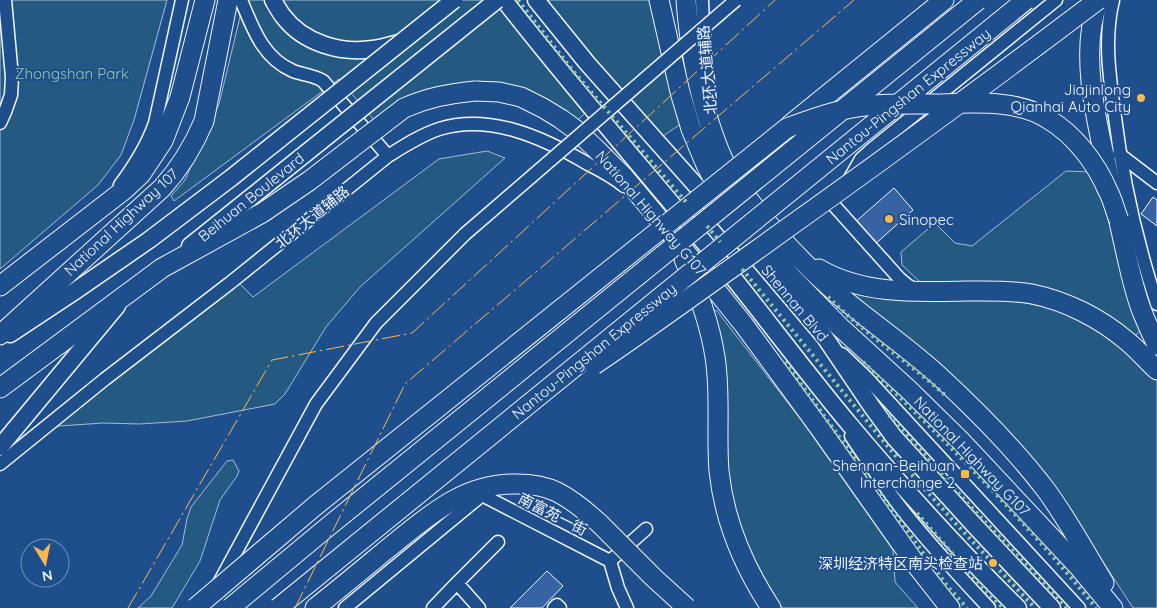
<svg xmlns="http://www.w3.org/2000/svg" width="1157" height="608" font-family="Quicksand,'Noto Sans SC',sans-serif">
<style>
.green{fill:#245a82;stroke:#a8bbd7}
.building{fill:#3563a3;stroke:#f2f6ff}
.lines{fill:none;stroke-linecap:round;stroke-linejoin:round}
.minor-casing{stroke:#f2f6ff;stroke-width:15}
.major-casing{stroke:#f2f6ff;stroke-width:19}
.highway-casing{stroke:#f2f6ff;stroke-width:21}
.minor{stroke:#1f4e8c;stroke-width:12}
.major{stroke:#1f4e8c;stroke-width:16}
.highway{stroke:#1f4e8c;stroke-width:19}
.minor-bridge-casing{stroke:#f2f6ff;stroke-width:15;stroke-linecap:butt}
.major-bridge-casing{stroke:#f2f6ff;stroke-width:19;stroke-linecap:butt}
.highway-bridge-casing{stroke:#f2f6ff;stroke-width:21;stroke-linecap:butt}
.minor-bridge{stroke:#1f4e8c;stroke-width:12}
.major-bridge{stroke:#1f4e8c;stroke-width:16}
.highway-bridge{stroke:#1f4e8c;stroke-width:19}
.hedge{stroke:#97c8a6;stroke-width:4;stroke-dasharray:2.5 4;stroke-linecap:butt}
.power{stroke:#ffb74d;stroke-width:1;stroke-dasharray:18 4 2.5 4;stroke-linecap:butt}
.poi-dot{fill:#ffb74d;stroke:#1f4e8c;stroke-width:2}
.labels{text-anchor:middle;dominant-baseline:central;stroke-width:4;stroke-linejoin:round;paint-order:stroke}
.street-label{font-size:15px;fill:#f2f6ff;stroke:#1f4e8c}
.park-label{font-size:15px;fill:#97c8a6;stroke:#1f4e8c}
.poi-label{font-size:15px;fill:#f2f6ff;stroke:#1f4e8c;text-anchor:end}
</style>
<rect width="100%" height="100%" fill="#1f4e8c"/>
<path class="green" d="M0 0H167L134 120 121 155 98 185 0 269Z
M242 0H495L585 113 576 122 493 82 375 121 339 79 174 201 171 196 185 180 219 104 240 17Z
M545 0H650L681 124 663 136 590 54Z
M487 151 505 158 360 287 326 327 285 394 275 404 187 421 139 424 103 423 45 427 235 279 253 297 439 159Z
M1066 171 1091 172 1105 196 1142 330 1132 338 1103 315 921 283 902 265 901 252 935 223 955 243 972 246Z
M839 286 1002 300 1026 303 1047 307 1065 313 1101 329 1157 379V608H1133L1074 517Z
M714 310 717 311 802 421 893 550 895 582 918 608H783L781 606C769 585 756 565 746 543 730 504 726 461 722 419 719 384 716 348 712 313Z
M233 460 239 471 237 476 220 500 200 561 172 608H138L151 596 182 545 187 519 191 507 227 461Z"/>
<path class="building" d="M894 188 913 210 873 246 853 224Z
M1153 197 1157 200V226L1141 214Z
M547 571 563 586 542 608H510Z"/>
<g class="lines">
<defs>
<path id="minor" d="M241 0C253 29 263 58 293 71 303 75 314 75 323 81L388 156
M702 0 703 26 710 105
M1113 0C1104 37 1109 73 1114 110 1122 176 1136 241 1157 304
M0 123 5 112 11 95 12 77 5 0
M1119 154 1157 183
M849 180 861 159 872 149 1056 0
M120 185C135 165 147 146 155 123L182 0
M830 201 899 278 907 285 916 290
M842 354 866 377 1079 608
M851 436C867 460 883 485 901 508 928 543 959 576 989 608
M0 464 105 379 230 283 388 156C404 146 421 135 439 129 490 113 544 138 588 164 600 170 613 177 624 186
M610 561 646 529
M219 583 316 404 376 323 465 234
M345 608 482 495 610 561 618 588 627 608
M433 608 457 583
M479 608 457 583 498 542
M554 608 557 605 560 608"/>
<path id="major" d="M273 0C276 5 279 11 283 16 303 43 341 54 373 49 382 48 391 45 399 43
M504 0C577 94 656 183 731 275 771 325 809 376 850 425 903 488 960 551 1018 608
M536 0 587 63 700 190 824 336 872 407 894 437 975 526 1052 608
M190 246 250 198
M10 334 75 291 149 240 231 178
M0 447 117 306"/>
<path id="highway" d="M659 0 680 92 691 129 706 165 718 188 732 209 792 278 840 327 908 389 960 440 1078 566 1113 608
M686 0C689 43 696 81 709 122 714 137 719 153 727 167 735 183 746 197 757 210 781 240 807 267 835 292 869 321 905 345 938 375 976 410 1014 448 1046 490 1068 520 1085 552 1104 583
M1099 0C1076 55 1101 139 1113 195 1118 218 1123 240 1128 262 1132 279 1136 297 1143 314 1147 324 1152 335 1157 345
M475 91 499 92 521 97 543 108 561 119 576 130 595 148 624 177 655 214 744 325 821 430 917 566 950 608
M790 125 944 0
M684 259C697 290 710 323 715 357 721 394 716 433 719 471 724 519 744 567 771 608
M819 269C864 295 917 292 967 291 989 291 1011 290 1032 294 1066 301 1100 318 1127 341 1138 350 1147 361 1157 370
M0 286 124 190 141 174 163 141 180 97 205 0
M0 335 162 188C181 167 193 147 204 121L228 0
M0 388 162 268 262 213
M315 608C339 589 363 569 386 550 426 518 462 483 516 484 529 484 545 486 557 492 573 500 587 512 600 524"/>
</defs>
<use href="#minor" class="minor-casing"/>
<use href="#major" class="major-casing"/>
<use href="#highway" class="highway-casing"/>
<use href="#minor" class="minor"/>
<use href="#major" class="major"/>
<use href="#highway" class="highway"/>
<defs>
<path id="minor-bridge" d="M465 234 736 0"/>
<path id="major-bridge" d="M231 178 454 0
M250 198 497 0"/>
<path id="highway-bridge" d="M262 213 309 181 404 108C429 97 448 94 475 91
M594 365C659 321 722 275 786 229 891 154 995 78 1098 0
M600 524 654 578 687 608
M195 608 315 506 787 128C808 120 830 112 852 108 880 103 908 104 936 104 972 103 1017 99 1048 119 1075 135 1096 163 1108 191 1113 200 1115 211 1119 220
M230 608 330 525 978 0
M278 608 1026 0"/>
</defs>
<use href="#minor-bridge" class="minor-bridge-casing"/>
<use href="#major-bridge" class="major-bridge-casing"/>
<use href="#highway-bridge" class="highway-bridge-casing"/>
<use href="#minor-bridge" class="minor-bridge"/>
<use href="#major-bridge" class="major-bridge"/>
<use href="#highway-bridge" class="highway-bridge"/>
<path class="hedge" d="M518 0 573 71 686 202
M707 226 720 242
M742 269 903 465 957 525 1035 608
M828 297C864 333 907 361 945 395
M785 362 921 550 948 587 967 608
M863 362C945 440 1025 520 1096 608
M889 415 969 505 1067 608
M917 513 971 575 1003 608"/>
<path class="power" d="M128 608 272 360 412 333 775 0
M295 608 405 384 854 0"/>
</g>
<g class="poi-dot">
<circle cx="1141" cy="98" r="5"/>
<circle cx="889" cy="219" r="5"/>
<rect x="960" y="469" width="10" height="10" rx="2.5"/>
<circle cx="993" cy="563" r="5"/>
</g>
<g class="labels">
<g class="street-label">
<text transform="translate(707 70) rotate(-95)">北环大道辅路</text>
<text transform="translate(908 96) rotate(-39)">Nantou-Pingshan Expressway</text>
<text transform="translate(251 197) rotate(-39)">Beihuan Boulevard</text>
<text transform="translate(651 213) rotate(49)">National Highway G107</text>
<text transform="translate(312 217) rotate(-39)">北环大道辅路</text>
<text transform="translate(121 222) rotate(-43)">National Highway 107</text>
<text transform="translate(795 303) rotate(50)">Shennan Blvd</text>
<text transform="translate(594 351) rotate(-39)">Nantou-Pingshan Expressway</text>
<text transform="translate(972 456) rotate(46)">National Highway G107</text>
<text transform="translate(553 514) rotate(27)">南富苑一街</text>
</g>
<g class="park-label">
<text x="72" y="73">Zhongshan Park</text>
</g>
<g class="poi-label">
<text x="1131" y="89">Jiajinlong<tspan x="1131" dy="17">Qianhai Auto City</tspan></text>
<text x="899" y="219" text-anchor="start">Sinopec</text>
<text x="955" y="465">Shennan-Beihuan<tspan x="955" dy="17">Interchange 2</tspan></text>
<text x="983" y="563">深圳经济特区南头检查站</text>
</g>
</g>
<g transform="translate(45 563) rotate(170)"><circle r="24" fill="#1f4e8c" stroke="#7391ba"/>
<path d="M0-4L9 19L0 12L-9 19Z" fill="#ffb74d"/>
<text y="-8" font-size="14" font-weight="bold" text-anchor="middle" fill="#f2f6ff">N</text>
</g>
</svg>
